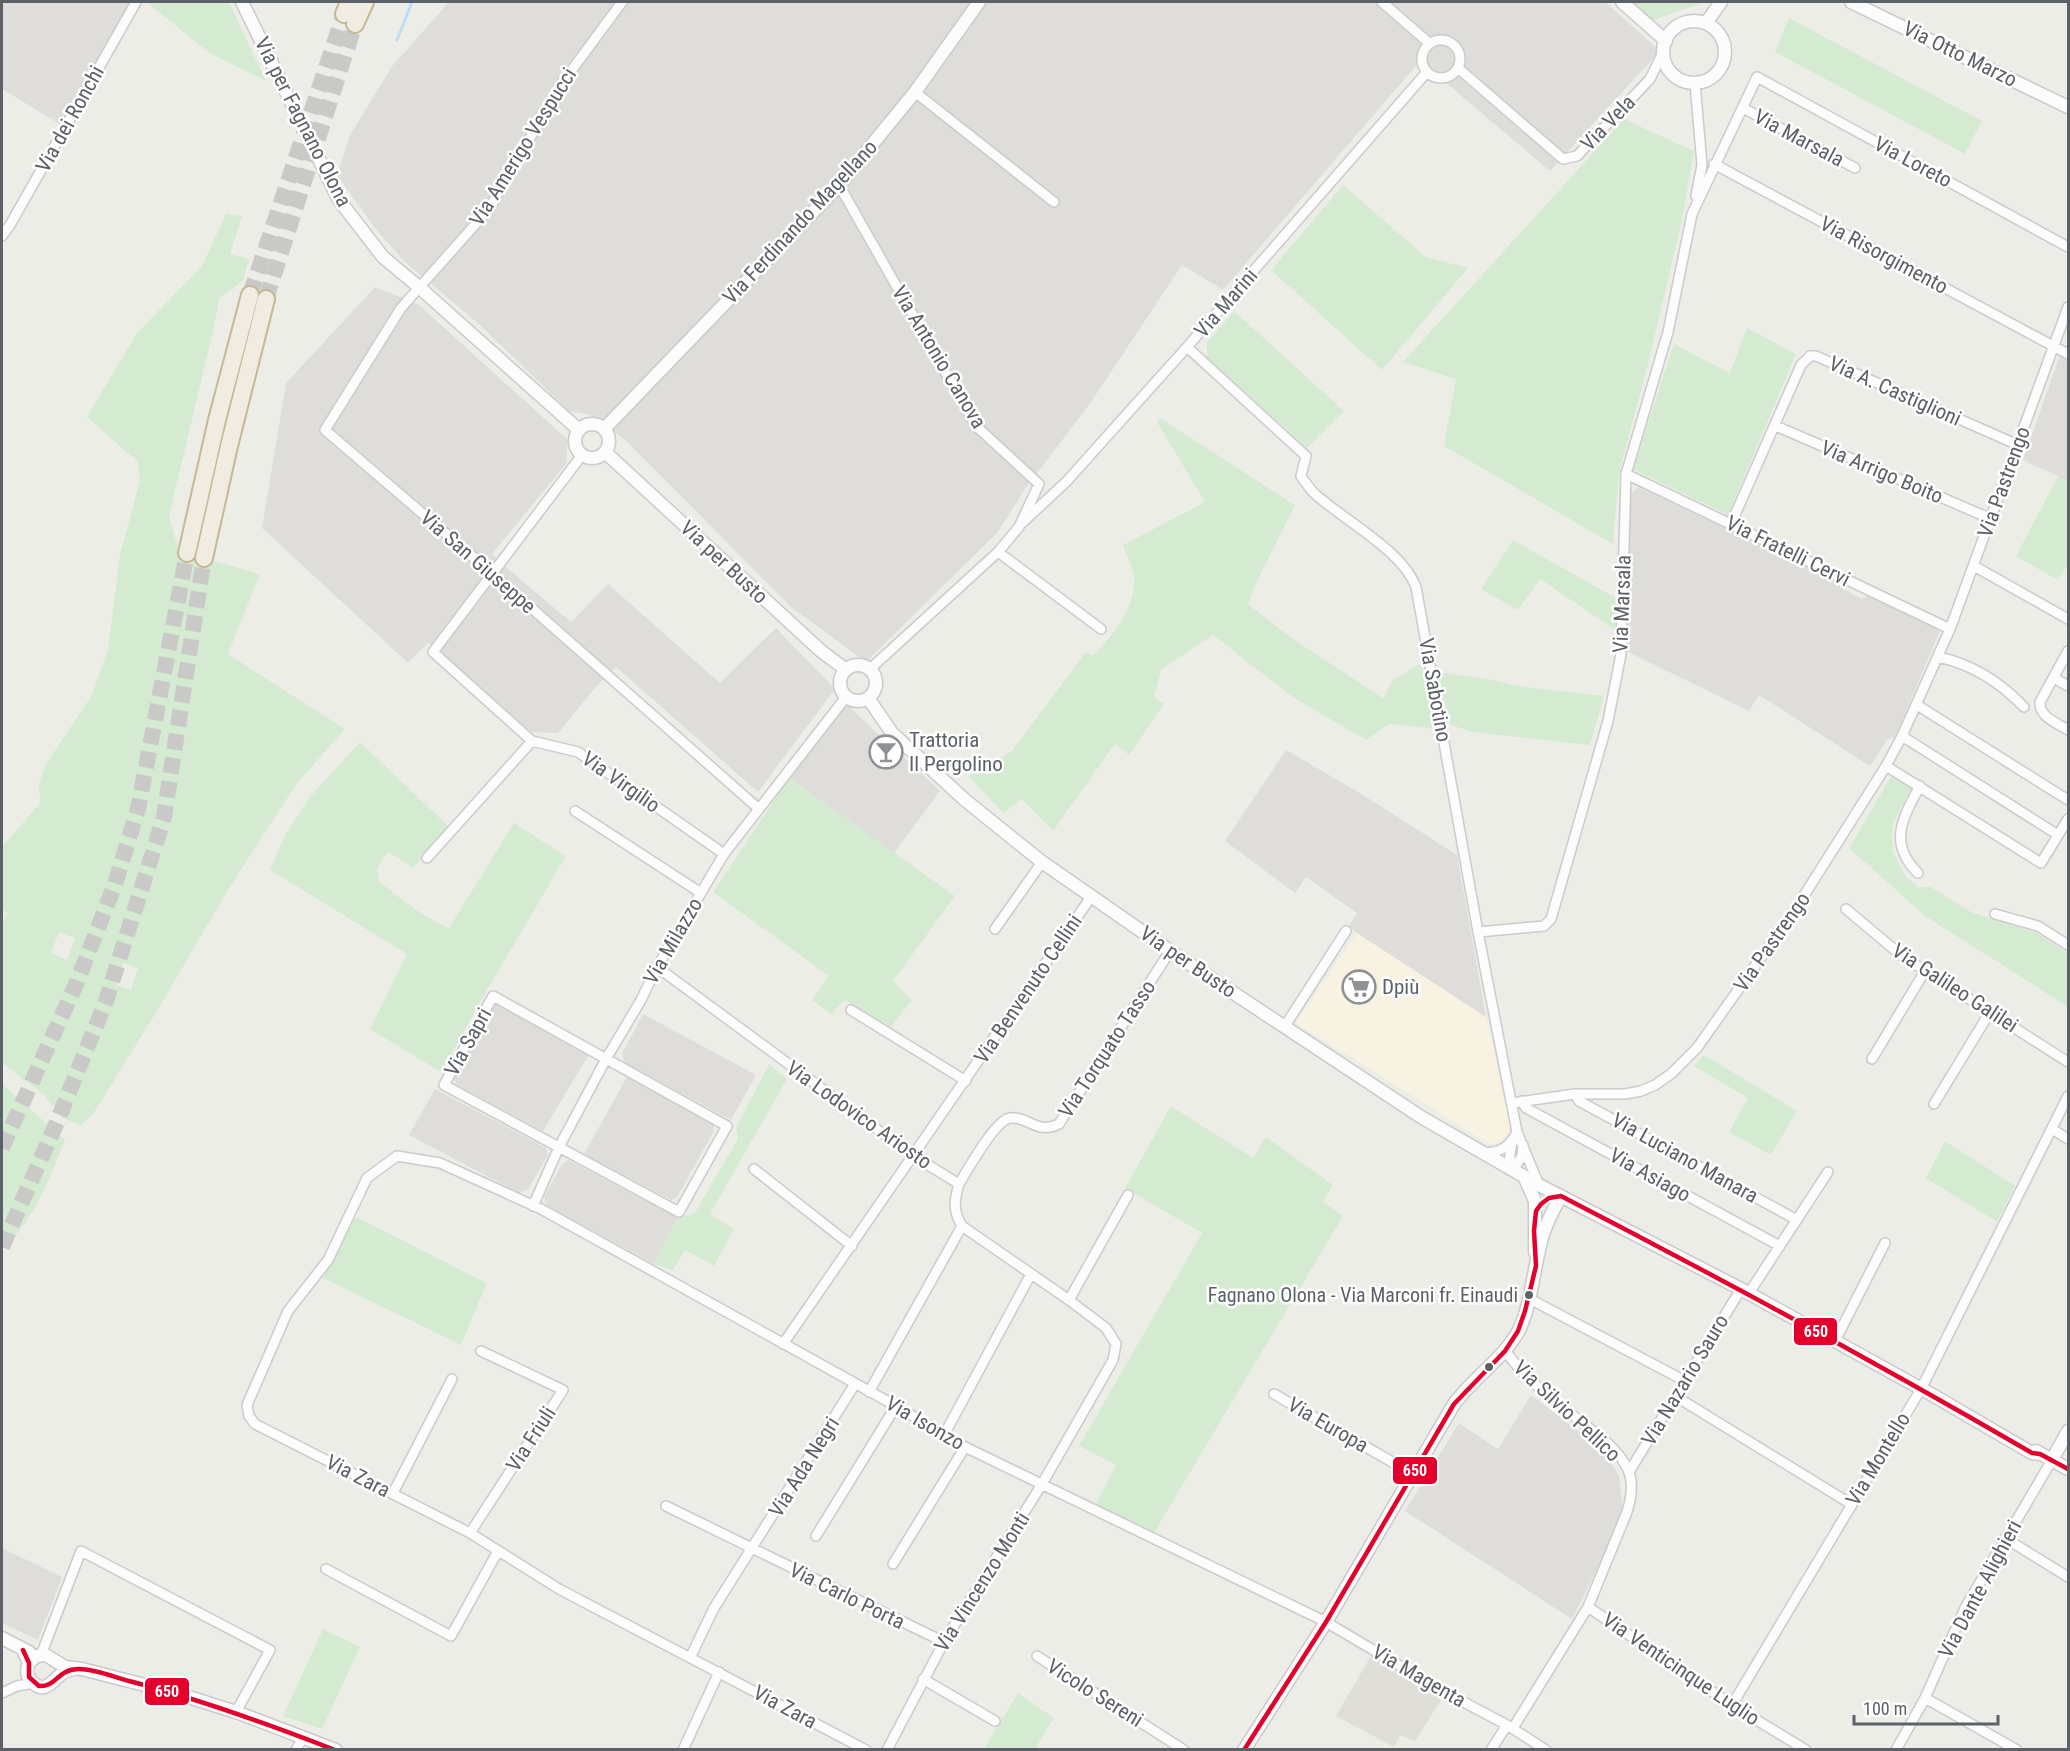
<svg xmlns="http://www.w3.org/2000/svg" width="2070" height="1751" font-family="'Roboto Condensed',sans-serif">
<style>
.commercial{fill:#f7f2e1}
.industrial{fill:#deddd9}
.education{fill:#dfded7}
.green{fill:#d4ebd2;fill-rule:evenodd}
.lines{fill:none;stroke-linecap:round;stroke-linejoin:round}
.stream{stroke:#bbdef8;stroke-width:3}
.highway-tunnel{stroke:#c9cac8;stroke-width:16;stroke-dasharray:16 8;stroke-linecap:butt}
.street-casing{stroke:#cacbca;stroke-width:12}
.secondary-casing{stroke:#c9cac9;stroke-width:15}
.highway-casing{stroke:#c5b894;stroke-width:20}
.street{stroke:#fcfcfc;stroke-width:9}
.secondary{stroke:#fcfcfc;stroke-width:12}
.highway{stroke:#f0ece1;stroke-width:16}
.bus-1-casing{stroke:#fff;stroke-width:9}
.bus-1{stroke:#e4002b;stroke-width:4.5}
.bus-dot{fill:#5c6167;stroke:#fff;stroke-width:2}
.labels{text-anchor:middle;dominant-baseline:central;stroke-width:5;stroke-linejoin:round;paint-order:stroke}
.bus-label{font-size:20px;fill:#5c6167;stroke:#fff;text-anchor:end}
.street-label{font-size:21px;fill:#5c6167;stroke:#fff}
.poi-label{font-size:21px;fill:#5c6167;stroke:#fff;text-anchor:start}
.line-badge{stroke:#fff;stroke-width:2}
.badge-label{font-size:16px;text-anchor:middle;font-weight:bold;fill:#fff}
</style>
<rect width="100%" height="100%" fill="#edede8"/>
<path class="commercial" d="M1357 933 1486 1017 1511 1126 1508 1134 1499 1143 1489 1144 1296 1023Z"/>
<path class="industrial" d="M2 2H135L63 126 2 89Z
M449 2H1605L1660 51 1550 171 1420 61 1223 290 1182 265 1091 402 1025 489 998 532 866 662 792 608 623 438 590 415 569 411 480 325 405 262 374 227 337 175 350 135 393 65Z
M375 287 418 304 568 440 566 464 492 554 507 568 571 622 608 584 720 683 776 628 835 689 758 792 616 667 595 688 558 733 532 732 428 643 408 663 262 528 286 383Z
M2060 355 2068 360V481L2023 460Z
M1638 487 1840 582 1843 589 1862 599 1870 595 1937 626 1939 633 1895 737 1888 739 1870 766 1759 695 1749 711 1624 650 1631 494Z
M845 703 940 791 894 853 789 778Z
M1286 750 1363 795 1457 855 1486 1017 1357 933 1349 926 1357 913 1306 877 1295 893 1225 841Z
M496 1004 588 1056 543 1131 457 1085 453 1079 492 1006Z
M643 1014 756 1075 731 1120 625 1063 622 1054Z
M627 1077 714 1124 713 1133 677 1197 671 1200 584 1154Z
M435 1089 546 1148 548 1155 528 1189 519 1193 409 1135Z
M568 1160 678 1218 654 1264 548 1206 544 1197 562 1164Z
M1531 1395 1604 1451 1619 1476 1623 1510 1615 1533 1572 1619 1405 1511 1459 1423 1498 1449Z
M2 1548 62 1577 38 1640 2 1623Z"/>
<path class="education" d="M1371 1656 1439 1695 1441 1700 1415 1741 1400 1735 1394 1747 1336 1716Z"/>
<path class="green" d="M149 2H229L266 81 209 53 148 3Z
M1633 2H1705L1653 20Z
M1789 18 1982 121 1965 154 1775 52Z
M1624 119 1694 151 1681 225 1648 364 1619 473 1613 544 1444 446 1456 379 1403 362Z
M1343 185 1426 257 1468 268 1382 370 1271 270Z
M226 214 242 216 230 254 249 259 243 281 220 297 213 331 169 516 179 551 260 574 228 654 345 729 297 783 231 885 157 1011 93 1114 80 1125 63 1118 44 1095 2 1063V922L8 914 2 909V847L40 803 39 783 46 764 92 695 108 649 120 555 140 480 137 461 87 417 137 333 202 266ZM59 932 75 938 67 960 51 953ZM123 963 138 968 131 990 116 985Z
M1234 311 1344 411 1307 448 1207 357V343Z
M1747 328 1796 354 1728 515 1633 469 1674 344 1730 373Z
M1160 418 1295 505 1255 585 1248 604 1293 639 1383 698 1393 680 1421 663 1435 729 1389 724 1366 740 1294 698 1213 635 1161 670 1154 697 1164 704 1129 755 1115 744 1053 831 1022 799 1004 813 968 776 1012 751 1086 652 1093 656C1113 634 1136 610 1134 577 1133 567 1126 555 1123 545L1205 502 1157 422Z
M2058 476 2068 481V564L2058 580 2016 556Z
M1513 540 1618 599 1615 630 1540 579 1518 610 1481 589Z
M1436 672 1487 679 1518 686 1604 696 1590 745 1472 732 1451 725Z
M360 742 450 828 413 868 388 852 377 868 379 881C401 899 423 917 449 928L514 823 566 856 487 990 441 1072 370 1029 407 954 270 870 285 835 309 798Z
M1892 775 1911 788 1894 821 1892 836 1893 852 1905 876 1918 887H1931L1971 912 2035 932 2068 953V1007L1925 916 1849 848Z
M789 778 955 896 893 981 912 1000 891 1027 845 1000 831 1014 812 1000 829 976 713 892Z
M1704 1055 1797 1111 1771 1155 1729 1132 1748 1098 1694 1066Z
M769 1064 787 1079 710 1214 734 1229 714 1266 685 1250 673 1270 654 1264 678 1218 695 1213 738 1139 736 1128Z
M2 1084 65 1140C50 1177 36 1218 5 1246L2 1245Z
M1171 1106 1253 1158 1266 1137 1333 1185 1323 1201 1343 1216 1154 1533 1096 1504 1116 1465 1079 1446 1202 1233 1125 1188Z
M1945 1141 2015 1186 1997 1222 1926 1178Z
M356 1217 487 1283 461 1345 323 1278Z
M323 1629 360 1647 322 1729 283 1716Z
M1018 1693 1054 1718 1035 1749H984Z"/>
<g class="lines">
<path class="stream" d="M397 40 412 2"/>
<path class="highway-tunnel" d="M250 295 344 14
M266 299 355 24
M2 1148 77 982 115 884 138 809 187 553
M2 1247 57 1122 106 1001 164 817 204 558"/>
<defs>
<path id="street" d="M622 2 560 86 489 209 401 308 325 430 493 574 759 809
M1382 2 1429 43
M1422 59a19 19 0 1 1 38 0a19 19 0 1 1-38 0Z
M1458 68 1563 159 1577 156 1650 79 1663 52
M1695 83 1702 165 1696 196
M915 92 1054 202
M1743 108 1855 168
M1714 164 2068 354
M839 185 976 426 1039 484 1019 527 998 552 870 669
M2 236 10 225 136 2
M1187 347 1306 456 1301 476C1305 482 1310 489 1315 494 1345 521 1402 550 1416 587L1478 932 1517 1132
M1776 426 1989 518
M582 455 433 652 532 741 578 752 724 854
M1626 474 1950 629
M1022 523 1067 481 1187 347 1427 72
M1731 524 1801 365 1810 356H1816L2018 445
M998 552 1101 629
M1974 566 2068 619
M2068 651 2040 702C2039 717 2057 723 2068 730
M1938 657C1972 664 2001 683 2024 707
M2054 678 2068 686
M1917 705 2068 800
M1902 736 2058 835
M1886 766 2041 863 2068 819
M575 811 701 893
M427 858 532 741
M1918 873C1888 844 1902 818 1920 786
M1846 909 1902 956 2068 1062
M1995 914 2038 926 2068 945
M995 929 1042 862
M1478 932 1544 926 1551 919 1608 721 1621 654 1626 474 1668 332 1692 214 1757 77 2068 247
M657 967 912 1155 959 1184C954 1201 953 1211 962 1226L1069 1300 1106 1328 1116 1344 1113 1360 1042 1484 944 1642 887 1750
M493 996 727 1126 679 1212 444 1085Z
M851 1010 966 1081
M1285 1026 1346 931
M1872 1059 1925 971
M1575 1094 1579 1101 1797 1220
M1522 1101 1526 1108 1780 1246
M1512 1103 1575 1094H1625L1641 1091 1655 1085 1671 1074 1697 1048 1798 905 1886 766 1902 736 1950 629 2068 307
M1934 1104 1990 1012
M2052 1129 2068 1139
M1512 1143C1510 1153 1508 1160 1513 1170L1522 1156 1523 1145
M1484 1153C1502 1152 1509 1147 1517 1132L1539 1185
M754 1169 852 1246
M959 1184C967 1171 995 1120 1010 1118 1029 1116 1036 1135 1059 1124L1170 951
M533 1206 559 1147 606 1059 641 1000 657 967 724 854 846 697
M1749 1293 1828 1172
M1528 1298 1685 1381
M1069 1300 1128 1195
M1835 1341 1885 1243
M783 1344 1091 897
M1505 1350C1524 1379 1553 1399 1580 1421 1597 1434 1619 1449 1628 1470 1634 1483 1631 1499 1627 1512L1588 1607 1513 1728
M869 1392 962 1226
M1274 1394 1413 1474
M1675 1396 1851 1504
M944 1435 1031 1274
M1629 1472 1741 1289
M393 1493 452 1379
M666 1506 944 1642
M470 1533 563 1390 481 1351
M816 1536 896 1406
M2005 1538 2068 1577
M893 1564 965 1447
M326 1569 451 1636 498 1551
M1588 1607 1732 1705 1806 1750
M41 1655 81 1551 270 1650 236 1712
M1037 1656 1184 1750
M690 1658 714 1608 855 1384
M923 1679 995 1721
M2 1693 17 1686 33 1683
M1925 1698 2017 1750
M1732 1705 1921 1389 2068 1096
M296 1750 303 1737
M683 1750 719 1672
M866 1750 559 1589 470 1533 255 1424 249 1416 247 1405 288 1311 328 1260 367 1178 397 1156 440 1163 541 1209 896 1406 965 1447 1326 1622 1439 1689 1507 1725 1546 1750
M1491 1750 1507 1725
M1896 1750 1925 1698 1965 1608 2052 1460"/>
<path id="secondary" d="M242 2 339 200 383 257 420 288 579 430
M1622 2 1666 41
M1851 2 2068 107
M1663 52a31 31 0 1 1 62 0a31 31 0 1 1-62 0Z
M1706 23 1721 2
M575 441a17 17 0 1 1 34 0a17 17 0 1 1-34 0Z
M604 429 839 185 915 92 979 2
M605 452 821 651 845 669
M840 683a18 18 0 1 1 36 0a18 18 0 1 1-36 0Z
M868 698 892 733 965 800 1042 862 1170 951 1421 1117 1539 1185 1741 1289 1929 1393 2032 1453 2040 1454
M1524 1176 1535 1201V1252
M2036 1451 2068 1469
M2052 1460 2068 1431
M2 1638 29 1652
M23 1650 29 1663C26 1670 26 1676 32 1682 44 1694 52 1682 60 1675 63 1672 69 1670 74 1669
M29 1663 36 1656 46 1655 65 1667 82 1669 176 1693 236 1712 336 1750
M1244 1750 1326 1622 1454 1404C1473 1378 1502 1360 1518 1332 1531 1308 1534 1265 1542 1238 1546 1223 1553 1210 1561 1196"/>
<path id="highway" d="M344 14 349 2
M355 24 365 2
M187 553 217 420 250 295
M204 558 229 446 266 299"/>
</defs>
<use href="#street" class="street-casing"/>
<use href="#secondary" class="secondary-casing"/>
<use href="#highway" class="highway-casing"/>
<use href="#street" class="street"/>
<use href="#secondary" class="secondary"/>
<use href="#highway" class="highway"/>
<defs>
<path id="bus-1" d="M1561 1196C1720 1278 1877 1363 2032 1453L2040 1454 2068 1469
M23 1650 29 1663V1677L39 1686C57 1687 57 1669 79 1669 96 1669 116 1678 133 1682 202 1700 268 1724 335 1750
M1244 1750 1326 1622 1454 1404 1505 1351 1518 1331 1525 1311 1536 1266 1534 1231 1536 1211 1541 1204 1549 1198 1561 1196"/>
</defs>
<use href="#bus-1" class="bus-1-casing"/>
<use href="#bus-1" class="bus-1"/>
</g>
<defs>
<symbol id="bar-ring" viewBox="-11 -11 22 22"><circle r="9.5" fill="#fff" stroke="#8f9294" stroke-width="1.5"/><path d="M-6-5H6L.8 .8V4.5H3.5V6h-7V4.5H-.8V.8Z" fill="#8f9294"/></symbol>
<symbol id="supermarket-ring" viewBox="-11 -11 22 22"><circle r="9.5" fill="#fff" stroke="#8f9294" stroke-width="1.5"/><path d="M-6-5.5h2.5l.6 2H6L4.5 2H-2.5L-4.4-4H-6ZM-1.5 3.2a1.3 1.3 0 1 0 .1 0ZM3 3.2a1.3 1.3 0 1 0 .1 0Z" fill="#8f9294"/></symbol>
</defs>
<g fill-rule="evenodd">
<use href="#bar-ring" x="867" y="733" width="38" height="38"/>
<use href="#supermarket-ring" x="1340" y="968" width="38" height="38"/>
</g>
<g class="bus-dot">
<circle cx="1529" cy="1295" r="5"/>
<circle cx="1489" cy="1367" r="5"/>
</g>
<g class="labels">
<g class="bus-label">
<text x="1518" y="1295">Fagnano Olona - Via Marconi fr. Einaudi</text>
</g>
<g class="street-label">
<text transform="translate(1960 54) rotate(26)">Via Otto Marzo</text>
<text transform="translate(70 119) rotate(-61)">Via dei Ronchi</text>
<text transform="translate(303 122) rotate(63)">Via per Fagnano Olona</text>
<text transform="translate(1608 123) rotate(-46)">Via Vela</text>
<text transform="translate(1799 138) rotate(28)">Via Marsala</text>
<text transform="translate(523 147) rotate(-58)">Via Amerigo Vespucci</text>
<text transform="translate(1913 162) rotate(28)">Via Loreto</text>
<text transform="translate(800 222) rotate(-47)">Via Ferdinando Magellano</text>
<text transform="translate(1884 255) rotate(28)">Via Risorgimento</text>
<text transform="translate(1226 303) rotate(-49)">Via Marini</text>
<text transform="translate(939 357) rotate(59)">Via Antonio Canova</text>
<text transform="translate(1895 391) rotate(24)">Via A. Castiglioni</text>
<text transform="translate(1882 472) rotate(23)">Via Arrigo Boito</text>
<text transform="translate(2004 482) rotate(-70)">Via Pastrengo</text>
<text transform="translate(1788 551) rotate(26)">Via Fratelli Cervi</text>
<text transform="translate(478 562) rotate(41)">Via San Giuseppe</text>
<text transform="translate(724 562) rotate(43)">Via per Busto</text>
<text transform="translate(1622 604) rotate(-88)">Via Marsala</text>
<text transform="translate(1435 690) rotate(80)">Via Sabotino</text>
<text transform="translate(621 782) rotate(35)">Via Virgilio</text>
<text transform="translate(673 941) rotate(-60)">Via Milazzo</text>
<text transform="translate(1772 942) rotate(-55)">Via Pastrengo</text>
<text transform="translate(1188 962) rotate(34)">Via per Busto</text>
<text transform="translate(1955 988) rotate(33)">Via Galileo Galilei</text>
<text transform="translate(1028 989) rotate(-56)">Via Benvenuto Cellini</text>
<text transform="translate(468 1042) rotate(-61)">Via Sapri</text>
<text transform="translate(1107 1049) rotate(-57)">Via Torquato Tasso</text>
<text transform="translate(859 1115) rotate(35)">Via Lodovico Ariosto</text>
<text transform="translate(1685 1158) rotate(29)">Via Luciano Manara</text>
<text transform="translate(1650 1175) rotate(29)">Via Asiago</text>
<text transform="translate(1685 1380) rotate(-59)">Via Nazario Sauro</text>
<text transform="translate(1567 1411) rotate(43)">Via Silvio Pellico</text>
<text transform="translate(925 1423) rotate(30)">Via Isonzo</text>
<text transform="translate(1328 1425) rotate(30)">Via Europa</text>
<text transform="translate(531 1439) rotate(-57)">Via Friuli</text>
<text transform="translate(1878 1459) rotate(-59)">Via Montello</text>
<text transform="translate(804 1467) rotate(-58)">Via Ada Negri</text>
<text transform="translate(358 1476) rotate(27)">Via Zara</text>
<text transform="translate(982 1582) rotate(-58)">Via Vincenzo Monti</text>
<text transform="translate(1980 1589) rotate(-62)">Via Dante Alighieri</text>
<text transform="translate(847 1596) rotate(26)">Via Carlo Porta</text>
<text transform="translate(1681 1669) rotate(34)">Via Venticinque Luglio</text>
<text transform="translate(1419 1676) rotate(30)">Via Magenta</text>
<text transform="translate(1095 1693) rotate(32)">Vicolo Sereni</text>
<text transform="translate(785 1707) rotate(28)">Via Zara</text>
</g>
<g class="poi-label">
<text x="909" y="740">Trattoria<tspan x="909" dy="24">Il Pergolino</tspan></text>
<text x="1382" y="987">Dpiù</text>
</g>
</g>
<g class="line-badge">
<rect x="1793" y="1317" width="45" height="29" rx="6" fill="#e4002b"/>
<rect x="1392" y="1456" width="46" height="29" rx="6" fill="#e4002b"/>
<rect x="144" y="1677" width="46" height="29" rx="6" fill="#e4002b"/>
</g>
<g class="badge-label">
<text x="1816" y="1337">650</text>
<text x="1415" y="1476">650</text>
<text x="167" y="1697">650</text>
</g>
<rect width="2070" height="1751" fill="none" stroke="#5c6167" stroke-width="6"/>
<path d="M1854 1715v9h144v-9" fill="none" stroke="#5c6167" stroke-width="3"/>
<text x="1863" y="1715" font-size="18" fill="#5c6167" stroke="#ffffff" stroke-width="4.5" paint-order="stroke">100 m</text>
</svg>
